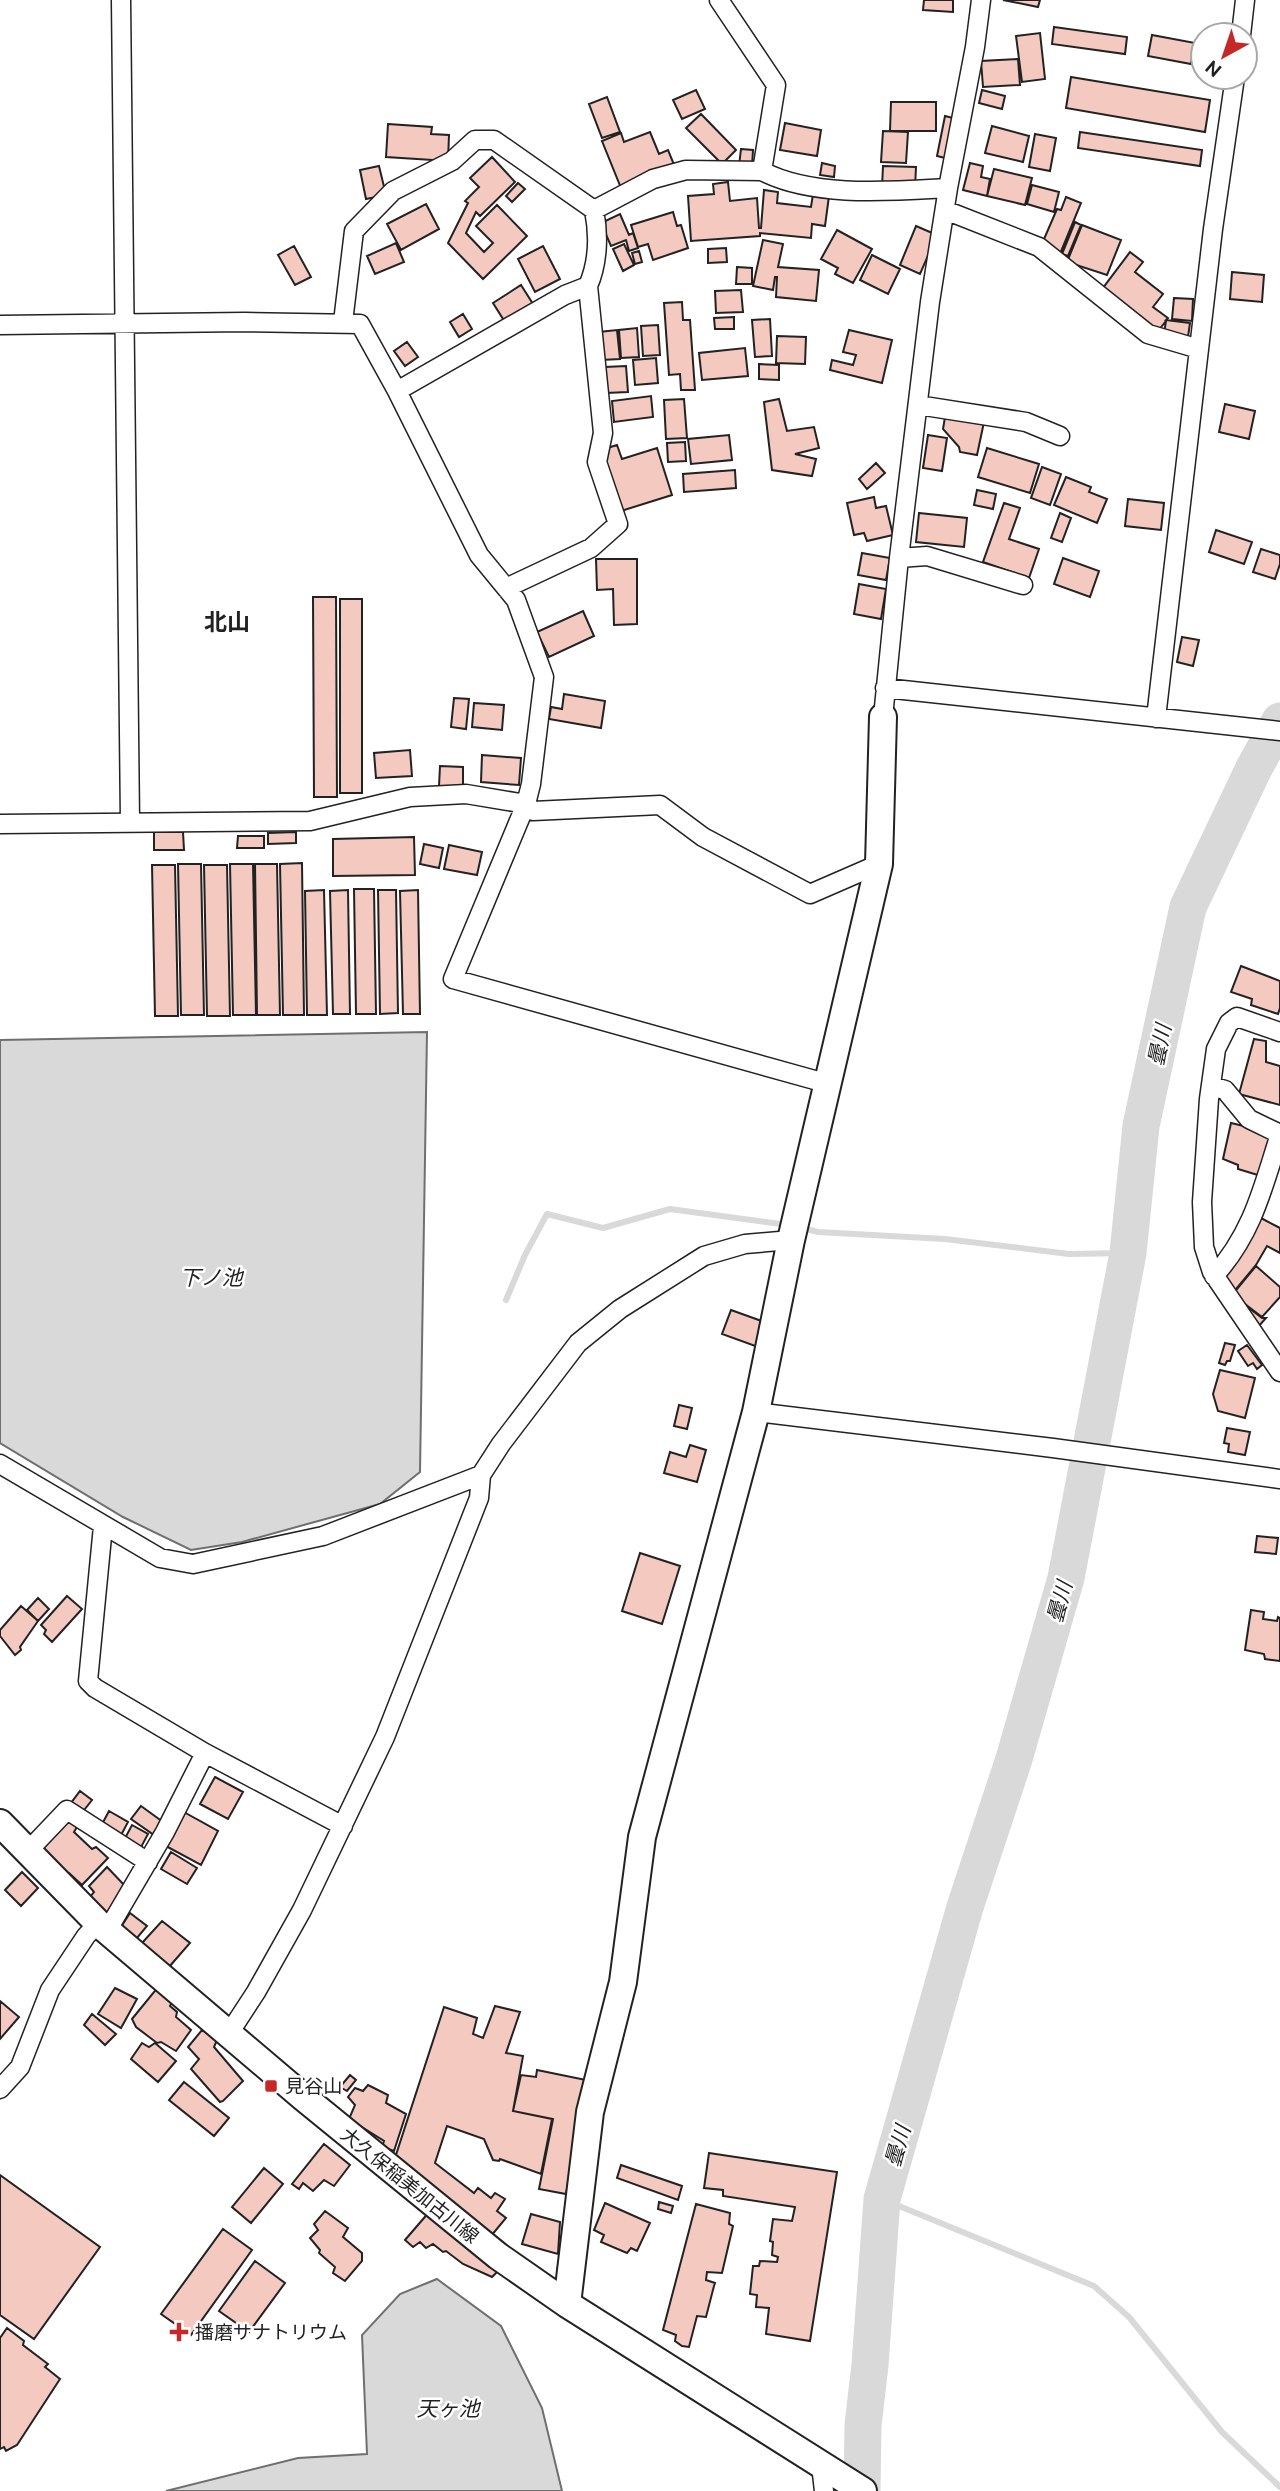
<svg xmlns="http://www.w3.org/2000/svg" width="1280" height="2491" font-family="Ubuntu,'Noto Sans JP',sans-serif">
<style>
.water{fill:#d9d9d9;stroke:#6f6f6f;stroke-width:2}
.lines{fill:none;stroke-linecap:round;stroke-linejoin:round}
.stream{stroke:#d9d9d9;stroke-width:6}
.river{stroke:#d9d9d9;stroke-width:37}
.building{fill:#f3c9c0;stroke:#222;stroke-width:2}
.street-casing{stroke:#222;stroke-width:21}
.secondary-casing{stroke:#222;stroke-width:30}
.street{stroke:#fff;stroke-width:18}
.secondary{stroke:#fff;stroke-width:26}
.poi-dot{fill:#c62828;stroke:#fff;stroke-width:2.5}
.labels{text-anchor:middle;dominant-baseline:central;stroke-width:5;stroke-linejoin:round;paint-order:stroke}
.poi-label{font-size:19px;fill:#222;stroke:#fff;text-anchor:start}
.street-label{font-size:19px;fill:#222;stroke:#fff}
.water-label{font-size:21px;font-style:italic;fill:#222;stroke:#fff}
.quarter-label{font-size:23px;font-weight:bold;fill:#222;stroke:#fff}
</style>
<rect width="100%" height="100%" fill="#fff"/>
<path class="water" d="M427 1032 420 1472 380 1504 242 1542 191 1550 123 1517 0 1443V1040Z
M437 2279 501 2326 542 2408 562 2491H166L298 2458 367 2454 362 2335 400 2294Z"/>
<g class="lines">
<path class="stream" d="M802 1228 818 1232 945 1239 1069 1254 1128 1253
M506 1300 525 1255 547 1214 603 1228 670 1209 788 1225
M882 2199 1094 2286 1129 2317 1222 2432 1280 2487"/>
<path class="river" d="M862 2491 863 2425 870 2365 882 2199 965 1907 1014 1759 1066 1578 1128 1253 1141 1126 1188 907 1254 768 1280 721"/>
</g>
<path class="building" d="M924 0H953V12L923 10Z
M1003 0H1040L1038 7Z
M1054 27 1127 37 1125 54 1052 44Z
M1040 33 1045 79 1022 82 1016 36Z
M1152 35 1195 43 1191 64 1148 56Z
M1018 59 1020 85 983 87 981 61Z
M1071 77 1210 100 1205 132 1066 108Z
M696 90 705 109 682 119 673 100Z
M982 90 1005 96 1002 109 979 103Z
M607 97 620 132 602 138 589 104Z
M891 102H936V131H890Z
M701 114 736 150 722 164 686 128Z
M945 116 957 119 949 159 937 156Z
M785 123 821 130 817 156 780 150Z
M388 124 432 127 431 134 449 135 448 161 386 157Z
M992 126 1029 136 1023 162 985 153Z
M883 131 908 132 906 163 881 162Z
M650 132 659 154 668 150 675 167 621 188 602 141 621 133 624 142Z
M1080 132 1202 150 1200 166 1078 148Z
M1035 134 1056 138 1050 171 1029 167Z
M741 149 753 150 752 167 739 166Z
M492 157 515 182 480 216 476 212 466 233 484 252 493 243 476 226 497 205 527 236 483 279 448 243 468 203 465 201 479 187 470 178Z
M822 163 835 166 834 177 820 175Z
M970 163 983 166 981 177 990 179 987 196 963 190Z
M379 166 386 195 366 199 360 170Z
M883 166 916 167 915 188 882 187Z
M994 169 1032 178 1025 205 987 196Z
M728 182 730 201 757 198 759 228H761L764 190 778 192 777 203 811 207 813 194 829 196 825 226 812 224 811 238 760 233V236L691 241 688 196 714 194 713 184Z
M518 183 525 189 512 202 506 196Z
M1032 185 1059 192 1054 212 1027 204Z
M1066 197 1081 203 1060 254 1041 246 1057 209 1061 210Z
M426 204 439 229 401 250 387 224Z
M673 212 677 226 681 225 688 248 653 260 648 244 638 247 631 225Z
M620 214 629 235 633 233 638 248 629 251 626 240 611 246 601 223Z
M1075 222 1081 225 1068 256 1062 254Z
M1082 225 1121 240 1107 275 1067 262Z
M916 226 937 235 920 274 900 265Z
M837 230 872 249 853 283 835 274 838 268 821 259Z
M763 240 783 244 778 267 819 270 816 301 776 297 777 277H775L773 290 753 286Z
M396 243 404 262 375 274 367 256Z
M624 244 634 265 623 271 613 249Z
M294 246 311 277 295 285 278 255Z
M543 246 560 279 535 292 518 259Z
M726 248 727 262 708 263V249Z
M639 251 642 262 635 264 632 253Z
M1130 252 1143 262 1135 272 1163 294 1153 307 1168 318 1166 320 1190 323 1188 337 1164 334 1166 321 1154 336 1103 288Z
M872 255 900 269 888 294 860 280Z
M737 267 752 268V284H736Z
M1232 272 1264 275 1262 302 1230 299Z
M521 285 533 304 505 322 493 303Z
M741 290 743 312 716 313 715 291Z
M1174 298 1193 299 1192 321 1172 319Z
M682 302 683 320H690L695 390H681L680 374 669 375 664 303Z
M463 314 472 329 459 337 450 322Z
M734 317V329H715L714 318Z
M770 319 772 356 755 357 752 320Z
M658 325 660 355 643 356 641 326Z
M637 328 639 357 621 358 619 330Z
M617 330 620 359 601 360 599 332Z
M849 330 892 340 882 383 830 370 832 360 853 365 856 355 843 352Z
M777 336 806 337 805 364 776 363Z
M407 342 418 357 405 366 394 351Z
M745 348 748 376 702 380 699 353Z
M656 358 658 383 635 385 633 360Z
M759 364 779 365V380L759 379Z
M626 366 628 392 606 393 605 367Z
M651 396 653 417 614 422 612 401Z
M684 399 687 438 666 439 664 400Z
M779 399 787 431 814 427 819 448 795 454 816 459 812 476 772 470 764 402Z
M1225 404 1255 411 1249 439 1219 432Z
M945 417 984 422 977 455 960 452 959 447 943 429Z
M729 435 732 460 691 464 688 439Z
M928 435 947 438 942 471 923 468Z
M685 442 686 461 668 462 667 443Z
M617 445 622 459 657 448 672 495 621 511 601 450Z
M987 448 1039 464 1030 493 978 477Z
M876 463 885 473 867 489 859 479Z
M1042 467 1061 474 1050 505 1031 498Z
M735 470 736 488 684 492 683 474Z
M1066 477 1091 487 1089 492 1107 499 1097 523 1054 505Z
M977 490 996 494 993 509 974 505Z
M874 497 876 508 886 506 893 535 867 541 864 533 854 535 847 503Z
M1128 499 1164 503 1161 530 1125 526Z
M1004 503 1020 508 1009 539 1039 549 1029 578 983 562Z
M919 513 967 518 964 547 916 542Z
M1060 513 1071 518 1062 542 1051 538Z
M1216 530 1252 542 1244 564 1209 552Z
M1261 549 1280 555V564L1275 579 1253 572Z
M862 553 890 558 886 580 858 575Z
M1063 558 1099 571 1090 597 1054 584Z
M596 559H637V624L614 625 613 589 597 590Z
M859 584 886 589 881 619 854 614Z
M313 597H336L337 797H314Z
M340 599H362V793H340Z
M583 611 594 636 549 657 537 632Z
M1182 637 1199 640 1193 666 1177 662Z
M564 694 605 701 601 728 549 719 551 707 562 709Z
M454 698 469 699 466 729 451 727Z
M474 703 504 705 502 730 472 727Z
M410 750 412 776 376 778 374 753Z
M482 755 521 758 519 785 481 782Z
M440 766 463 767V786H439Z
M154 832H183L184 850H154Z
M296 832V843L268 844V833Z
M238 836H264V848H237Z
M414 837 415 875 333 876V839Z
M424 844 443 848 439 868 420 864Z
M449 845 482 852 477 875 444 869Z
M302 863 304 1015H283L280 864Z
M178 864H201L204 1015H181Z
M230 864H253L256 1015H233Z
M255 864H277L280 1015H257Z
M152 865H175L178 1016H155Z
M204 865H227L230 1016H207Z
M354 889H374L376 1014H356Z
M324 890 327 1015H307L305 891Z
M348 890 350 1014H333L330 891Z
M378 890H396L398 1013 380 1014Z
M418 890 420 1014H403L400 891Z
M1241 966 1280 981V1008L1278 1014 1251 1005 1252 999 1231 992Z
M1254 1039 1266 1041V1062L1280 1066V1105L1239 1094Z
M1231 1123 1273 1133 1261 1176 1238 1169V1165L1223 1159Z
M1259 1217 1280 1228V1253L1267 1246 1256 1265 1232 1294 1221 1278Z
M1256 1266 1280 1287V1297L1262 1317 1245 1304 1241 1308 1232 1295Z
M1245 1305 1262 1318H1266L1258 1327 1241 1308Z
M731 1310 767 1323 758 1347 722 1334Z
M1225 1343 1235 1345 1230 1361H1227L1225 1365 1219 1363Z
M1247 1345 1262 1365 1257 1369 1253 1363 1248 1366 1238 1351Z
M1220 1370 1255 1378 1245 1418 1218 1411 1213 1394Z
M679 1405 692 1408 687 1429 674 1426Z
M1227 1428 1250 1432 1245 1455 1228 1452 1229 1444 1224 1443Z
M690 1445 706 1450 697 1482 664 1473 670 1452 686 1457Z
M1257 1536 1278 1538 1276 1554 1255 1552Z
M640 1553 680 1566 662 1624 622 1611Z
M67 1596 82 1609 52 1642 44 1634 46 1630 41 1625Z
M38 1598 49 1609 38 1621 27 1610Z
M21 1606 38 1621 20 1647 21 1650 15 1655 0 1636V1630Z
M1251 1610 1264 1612 1263 1619 1277 1621 1278 1617 1280 1618V1661L1265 1659 1264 1654 1245 1650Z
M215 1777 243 1792 228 1819 200 1804Z
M80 1791 92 1800 81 1814 68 1807Z
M141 1806 163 1822 154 1835 131 1819Z
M109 1811 128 1822 119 1839 100 1828Z
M182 1811 218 1831 201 1865 164 1845Z
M66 1818 77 1827 74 1832 92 1849 96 1847 108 1858 82 1885 69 1873 66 1875 38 1846Z
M132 1825 148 1834 139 1851 123 1842Z
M171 1852 197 1868 187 1884 161 1869Z
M107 1867 127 1888 124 1897 107 1913 90 1897 94 1892 89 1886Z
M22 1872 38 1888 21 1906 5 1890Z
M130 1913 147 1926 137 1938H134L121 1927Z
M162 1921 190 1943 169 1967 144 1947 142 1943Z
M158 1987 174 1998 170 2006 177 2012 176 2017 191 2030 176 2051 161 2042 157 2043 136 2027 132 2019Z
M115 1988 137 1999 121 2028 98 2014Z
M0 2001 19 2017 0 2039Z
M495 2006 520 2012 506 2053 523 2056 513 2111 552 2119 541 2174 500 2159 499 2161 493 2160 484 2139 447 2126 435 2163 474 2193 478 2188 491 2198 495 2193 505 2199 497 2211 506 2218 491 2236 395 2158 444 2007 477 2018 473 2034 483 2038Z
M92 2014 116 2034 105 2045 84 2025Z
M202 2030 217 2040 214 2047 243 2081 223 2101 220 2102 191 2069 199 2059 188 2047Z
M142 2043 149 2047 155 2043 176 2061 158 2082 131 2059Z
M537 2070 586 2080 566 2194 539 2189 553 2119 513 2111 521 2075 536 2077Z
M350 2075 356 2080 347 2091 340 2087Z
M184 2082 229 2118 214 2136 169 2100Z
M368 2085 388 2095 386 2103 406 2114 394 2151 382 2147 384 2141 349 2119 355 2105 348 2097 355 2088 363 2091Z
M324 2144 350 2165 334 2186 324 2180 313 2191 303 2183 299 2189 292 2184Z
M709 2153 837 2172 810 2341 766 2334 769 2308 756 2307 757 2295 750 2294 753 2266H759L760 2261 777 2262 778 2257 772 2255 773 2242 770 2241 773 2219 792 2221 795 2207 723 2196V2190L704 2188Z
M621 2165 682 2186 678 2200 617 2178Z
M264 2168 283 2184 251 2223 232 2207Z
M0 2175 100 2247 34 2339 0 2315Z
M659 2202 673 2206 671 2213 658 2209Z
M605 2203 650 2223 637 2251 631 2248 627 2253 601 2242 604 2235 594 2230Z
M696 2204 730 2213 729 2224 733 2226 722 2273 707 2272 706 2280 715 2283 714 2286 706 2317 697 2316 689 2347 682 2346 675 2341 676 2335 663 2330Z
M325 2211 348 2228 343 2237 362 2253V2261L345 2281 333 2273 335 2267 319 2253 320 2250 310 2238 318 2230 314 2224Z
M430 2211 500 2269 492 2277 463 2264 446 2251 443 2252 433 2244 426 2248 420 2242 413 2247 405 2240Z
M531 2214 560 2222 558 2254 522 2244Z
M223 2229 252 2250 191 2335 161 2314Z
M255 2261 285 2283 249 2332 219 2311Z
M7 2328 24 2341 23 2345 48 2364 45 2367 60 2379 17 2445 6 2451 4 2447 0 2449V2338Z"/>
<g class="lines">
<defs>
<path id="street" d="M121 0 130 822
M719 0 776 85 762 171C813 198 892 191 948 188
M1241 35 1245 0
M594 210 653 179 686 170 762 171
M945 210 1039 247 1148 334 1199 349
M343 322 354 231 393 191 452 161 475 140H494L594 210C599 235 598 263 588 286L603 433 597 462 618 524 591 548 506 588
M0 325 245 322 360 324 397 391 479 555 516 600 544 677 531 784 526 804 453 979 829 1084
M397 391 565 295 588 286
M918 405 1026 422 1060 436
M899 558 927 556 1023 585
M885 688 1280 731
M883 717 899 558 930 302 948 188 975 47 981 0
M1156 718 1213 229 1235 77
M0 824 310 821 410 797 466 794 526 804 533 811 660 805 703 837 810 894 879 864
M1280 1032 1237 1017 1229 1023 1216 1049 1209 1099 1202 1202 1204 1247 1212 1272 1280 1372
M1211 1086 1225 1090 1249 1119 1280 1134
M1214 1276C1253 1233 1263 1187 1280 1134
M756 1412 1053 1448 1280 1479
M0 1464 160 1558 193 1564 323 1536 481 1475
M103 1526 88 1681 95 1688 205 1753 343 1826
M28 1851 67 1810 148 1862
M107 1931 165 1832 205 1753
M228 2035 256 1992 302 1910 385 1737 479 1498 481 1475 501 1444 578 1343 620 1309 704 1256 745 1244 791 1240
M0 2089 20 2067 50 1990 86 1936 98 1923
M821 2465 824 2491"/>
<path id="secondary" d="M0 1823 98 1923 303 2097 498 2256 567 2304 863 2491
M567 2304 590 2112 623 1982 642 1837 756 1412 791 1240 879 864 883 717"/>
</defs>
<use href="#street" class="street-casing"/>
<use href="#secondary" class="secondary-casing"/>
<use href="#street" class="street"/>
<use href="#secondary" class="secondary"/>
</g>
<g class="poi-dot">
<rect x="264" y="2079" width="14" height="14" rx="3.5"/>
<path d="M175.5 2321.5h7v7h7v7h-7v7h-7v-7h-7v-7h7z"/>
</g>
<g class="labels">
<g class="poi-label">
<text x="285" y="2086">見谷山</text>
<text x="195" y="2332">播磨サナトリウム</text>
</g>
<g class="street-label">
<text transform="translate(410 2185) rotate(39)">大久保稲美加古川線</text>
</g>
<g class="water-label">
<text transform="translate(1159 1045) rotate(-78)">曇川</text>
<text x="211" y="1277">下ノ池</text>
<text transform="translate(1059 1602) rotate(-75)">曇川</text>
<text transform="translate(897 2146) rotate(-74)">曇川</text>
<text x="448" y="2408">天ヶ池</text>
</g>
<g class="quarter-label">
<text x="227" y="621">北山</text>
</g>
</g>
<g transform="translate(1224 56) rotate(220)"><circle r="33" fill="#ffffff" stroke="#a7a7a7" stroke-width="2"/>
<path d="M0-5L12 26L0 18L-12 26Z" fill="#c62828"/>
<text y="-10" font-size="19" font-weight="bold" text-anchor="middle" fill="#222222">N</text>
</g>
</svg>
